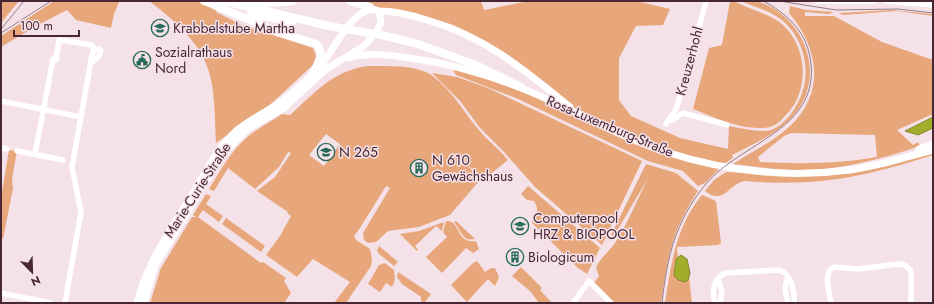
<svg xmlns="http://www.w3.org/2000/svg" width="934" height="304" font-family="Jost,sans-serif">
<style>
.green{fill:#e8a77b;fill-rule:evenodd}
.water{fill:#a2ad2a;stroke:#87852d}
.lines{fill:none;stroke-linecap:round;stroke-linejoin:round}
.minor{stroke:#fff;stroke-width:5.5}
.major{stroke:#fff;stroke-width:7}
.highway{stroke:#fff;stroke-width:8}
.tram{stroke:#957b85;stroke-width:1}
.labels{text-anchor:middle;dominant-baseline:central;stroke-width:3;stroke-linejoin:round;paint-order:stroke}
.poi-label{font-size:14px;fill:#482735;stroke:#f4e2e8;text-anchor:start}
.street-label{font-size:14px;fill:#482735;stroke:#f4e2e8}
</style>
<rect width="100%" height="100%" fill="#f4e2e8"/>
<path class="green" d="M1 1H19L1 23Z
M54 1H122L119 2 114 14 111 28 76 20 67 10 36 26 1 47V36Z
M149 1H220L216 12 242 25 313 48 316 56 313 65 272 103 216 143C215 124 215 104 212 85 207 48 177 22 149 1Z
M360 1H481L484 10 529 1H636L670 9 663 25 636 26 619 58V100L631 116 680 138 728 149 729 126C740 128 760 133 771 130 779 127 785 121 790 115 813 87 810 47 785 23 774 12 755 7 741 1 747 1 754 0 759 2 803 16 826 72 797 111 781 133 755 143 732 155L733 158 724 164 685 155 645 141 569 105 489 43 453 25 418 15 379 9Z
M730 1H734C749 10 770 13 783 25 808 48 810 92 785 116 781 121 776 125 770 127 745 132 716 118 693 109L709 48 722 45Z
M790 6 806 10 834 12 829 14 805 12V16H834L882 42 933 60V114L897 130 913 145 918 142 920 146C878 160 838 171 794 170 774 170 754 166 733 164 751 152 773 142 789 127 826 93 819 48 789 13ZM791 133 875 135 877 157C837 164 800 164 760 162L758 157 784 136Z
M892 10 931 14 933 16 897 11 843 15 839 13Z
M368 66C385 66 407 65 423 71 444 78 464 112 478 129 487 140 499 149 508 160L483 180 465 162 480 180 450 215 419 227 388 231 376 242 368 243 364 240 363 233 390 188 386 186 360 228 354 236 356 240 370 249 372 259 371 266 346 303H334L350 282 313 259 297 277 266 255 280 236 291 216 287 213 288 212 257 191 275 177 291 153 288 152 279 167 255 189 228 168 214 191 209 189C219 173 228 156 241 143 253 131 268 123 282 114L290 115C316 92 332 71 368 66ZM326 134 340 144 324 166 309 155Z
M452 68 521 87 566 112 603 128 719 169 705 183 698 186 683 171 648 161 516 98 456 75Z
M432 73 457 77 488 88 642 161 602 245 535 187 504 152 480 128 460 101Z
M9 150 17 151 12 179 13 188 3 239 1 237V198Z
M933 153V155C864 177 818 187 745 181 729 183 724 206 705 191L714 180 726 172 800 176 851 173 888 166Z
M646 164 676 173 698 191C671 232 668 256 661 303H615L594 283 599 276 596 267C601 257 609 252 615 243 628 223 637 200 648 178L614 236 611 235Z
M528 186 600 248 587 274 578 268 532 223C536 214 540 211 534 201L527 200 521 194Z
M206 194 211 196 206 204 223 216 219 222 203 210 198 217 261 263 263 262 286 278 284 281 291 293 284 303H150L161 268 192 217H196L193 215Z
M702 195 716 201 721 243 718 245 677 247 678 258 675 262 674 275 688 280 689 276 692 303H665C671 264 676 226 702 195Z
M226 218 265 246 261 252 222 224Z
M446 221C461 219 455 244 476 241L479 249 473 253 466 248 442 273 426 257 447 237 443 232Z
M456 221 475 239C462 242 461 230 454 222Z
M444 222 442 231 436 226 415 246 418 250 417 251 400 234 419 231Z
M379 246 398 262 394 266 379 254 377 251Z
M477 261 485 272 491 268H495L499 277 495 286 488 279 467 302 451 285 473 263Z
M385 263 394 270 395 280 392 287 386 283 380 292 368 284 379 265Z
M521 267 542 288 540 290 552 303 545 302 539 303 530 291 512 276Z
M398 272 431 294 424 303 421 301V297L402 284 397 277Z"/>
<path class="water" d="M933 117V128L918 135 905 131Z
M681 255 687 259 690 273 688 280 684 282 678 280 674 275 676 259Z"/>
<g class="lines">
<path class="minor" d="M817 1H875
M886 1 933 5
M1 101 81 117
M669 120H673L683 113 727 125
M666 124 676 109 682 91 706 1
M1 148 7 149
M17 151 63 160
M35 154 53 59 56 60 59 40 92 45 94 50
M788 278C783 286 786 295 788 303
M718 279 722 292 720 303
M1 293 51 303
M65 303 81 212 72 167 92 55 94 50 99 49 101 51 99 56 92 62
M573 303 589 281 611 303
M715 303C711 291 714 279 725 273L780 270C791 274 795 292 794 303
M831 303C830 293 822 272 834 267L858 269 899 264 905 265 911 271V303"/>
<path class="major" d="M379 11C395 11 411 15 427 20 486 37 523 69 570 107
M349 58C367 52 390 55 409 58 447 63 486 74 521 88 570 107 616 136 666 152 725 171 789 178 850 170 878 166 905 157 933 150
M919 149 933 144
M137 303C147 263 169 233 190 198 204 176 216 149 236 131 249 120 265 113 279 103 293 93 305 81 318 69 331 57 354 0 379 11L381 23 376 32 364 46 325 70 284 108 246 130 222 155 155 266 144 303"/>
<path class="highway" d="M204 1 218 6
M224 1 329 26 386 36 418 44 476 65 521 87
M240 1 261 4 293 1
M350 1 370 7
M214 5 278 32 316 44C326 53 318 64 313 73
M251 14 292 22"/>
<path class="tram" d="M779 1 836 10 898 9 933 13
M2 28 24 1
M1 33 51 1
M662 303C667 257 675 222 705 185 741 141 823 130 810 57 805 30 786 13 763 1"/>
</g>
<defs>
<symbol id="school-ring" viewBox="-11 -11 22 22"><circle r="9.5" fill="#f4e2e8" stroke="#296b5b" stroke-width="1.5"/><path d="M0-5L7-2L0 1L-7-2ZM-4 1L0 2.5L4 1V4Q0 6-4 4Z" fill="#296b5b"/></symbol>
<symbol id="civic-ring" viewBox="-11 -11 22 22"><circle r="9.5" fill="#f4e2e8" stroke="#296b5b" stroke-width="1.5"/><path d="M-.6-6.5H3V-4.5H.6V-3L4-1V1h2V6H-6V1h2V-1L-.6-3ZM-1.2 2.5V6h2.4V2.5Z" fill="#296b5b"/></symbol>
<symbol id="university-ring" viewBox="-11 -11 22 22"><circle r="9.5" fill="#f4e2e8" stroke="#296b5b" stroke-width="1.5"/><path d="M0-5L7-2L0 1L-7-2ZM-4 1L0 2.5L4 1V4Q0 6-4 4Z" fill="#296b5b"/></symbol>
<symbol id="building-ring" viewBox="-11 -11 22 22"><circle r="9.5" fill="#f4e2e8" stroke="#296b5b" stroke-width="1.5"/><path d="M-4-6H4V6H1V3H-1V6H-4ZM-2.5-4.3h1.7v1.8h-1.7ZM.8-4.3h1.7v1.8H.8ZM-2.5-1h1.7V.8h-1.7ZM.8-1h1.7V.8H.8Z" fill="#296b5b"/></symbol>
</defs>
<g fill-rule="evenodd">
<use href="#school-ring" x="150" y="18" width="20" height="20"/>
<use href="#civic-ring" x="132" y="50" width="20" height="20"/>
<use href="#university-ring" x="316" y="142" width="20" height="20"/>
<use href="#building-ring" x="409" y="158" width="20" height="20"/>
<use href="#university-ring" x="510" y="216" width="20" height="20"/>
<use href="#building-ring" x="505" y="247" width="20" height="20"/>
</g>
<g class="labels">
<g class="poi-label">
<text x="173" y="28">Krabbelstube Martha</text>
<text x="155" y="52">Sozialrathaus<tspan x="155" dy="16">Nord</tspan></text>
<text x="339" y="152">N 265</text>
<text x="432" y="160">N 610<tspan x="432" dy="16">Gewächshaus</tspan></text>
<text x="533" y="218">Computerpool<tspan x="533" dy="16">HRZ &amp; BIOPOOL</tspan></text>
<text x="528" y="257">Biologicum</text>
</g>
<g class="street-label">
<text transform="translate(689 61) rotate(-75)">Kreuzerhohl</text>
<text transform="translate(610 126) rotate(23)">Rosa-Luxemburg-Straße</text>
<text transform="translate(197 190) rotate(-57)">Marie-Curie-Straße</text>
</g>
</g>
<rect width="934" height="304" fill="none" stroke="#482735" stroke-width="4"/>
<g transform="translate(32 272) rotate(157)" stroke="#f4e2e8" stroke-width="3" paint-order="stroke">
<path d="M0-3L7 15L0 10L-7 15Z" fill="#482735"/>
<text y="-6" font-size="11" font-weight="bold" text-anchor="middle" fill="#482735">N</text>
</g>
<path d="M14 30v6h65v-6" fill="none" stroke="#482735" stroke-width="2"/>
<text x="20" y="30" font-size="12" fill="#482735" stroke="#f4e2e8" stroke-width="3" paint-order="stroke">100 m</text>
</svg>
